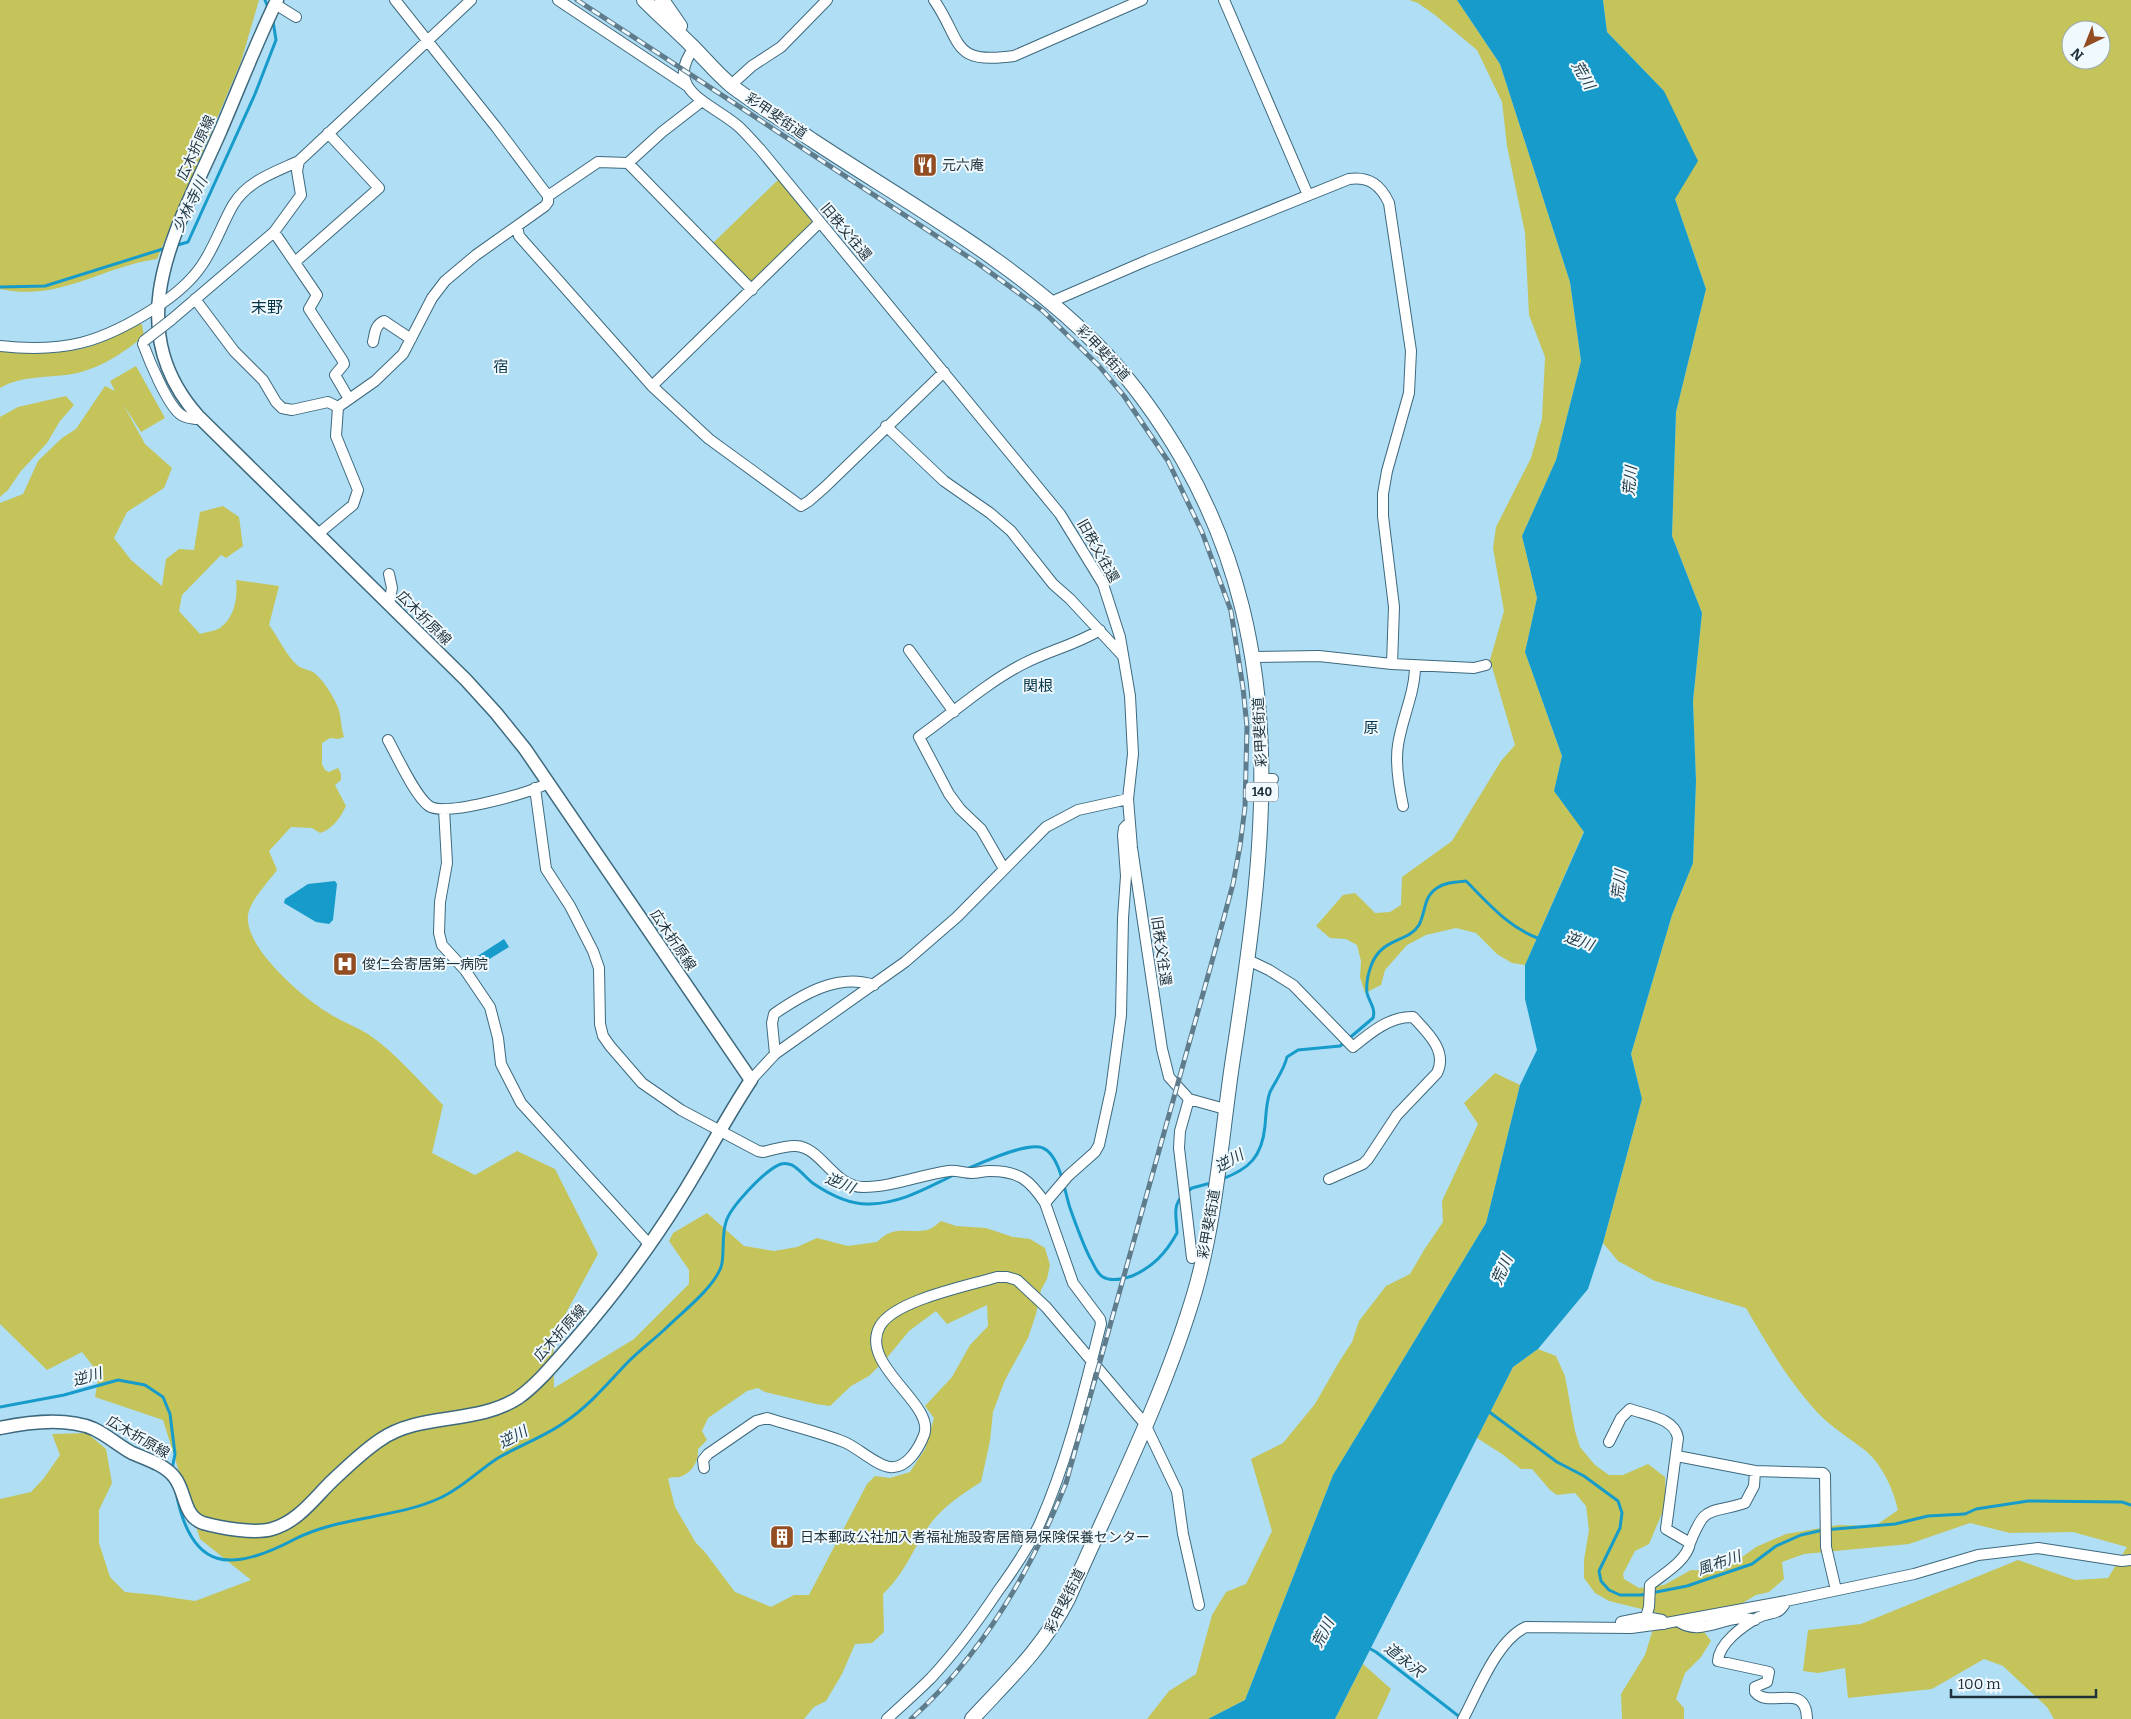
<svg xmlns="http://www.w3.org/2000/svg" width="2131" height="1719" font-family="Bitter,'Noto Sans JP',serif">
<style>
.green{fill:#c4c45a;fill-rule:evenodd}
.water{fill:#169bca}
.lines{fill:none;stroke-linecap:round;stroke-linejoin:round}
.stream{stroke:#169bca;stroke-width:3}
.minor-casing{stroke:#3e697d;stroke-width:12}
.major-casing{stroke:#3e697d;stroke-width:15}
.highway-casing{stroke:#3e697d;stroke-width:16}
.minor{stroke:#fff;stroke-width:10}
.major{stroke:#fff;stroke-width:12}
.highway{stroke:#fff;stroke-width:14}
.rail-casing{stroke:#5e7c8b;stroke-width:5}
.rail{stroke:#f0f9fe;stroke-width:3;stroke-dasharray:9;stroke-linecap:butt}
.minor-bridge-casing{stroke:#3e697d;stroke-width:12;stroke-linecap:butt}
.minor-bridge{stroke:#fff;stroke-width:10}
.labels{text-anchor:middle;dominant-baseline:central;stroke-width:4;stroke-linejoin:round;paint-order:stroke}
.shield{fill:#f0f9fe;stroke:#5d6c74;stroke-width:1}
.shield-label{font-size:12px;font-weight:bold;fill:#1e3039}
.street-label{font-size:14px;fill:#1e3039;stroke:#f0f9fe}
.poi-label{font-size:14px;fill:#1e3039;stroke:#f0f9fe;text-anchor:start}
.water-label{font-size:15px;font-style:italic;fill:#1f3844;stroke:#f0f9fe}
.neighbourhood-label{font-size:15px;fill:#043446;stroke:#f0f9fe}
.quarter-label{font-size:16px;fill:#043446;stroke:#f0f9fe}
</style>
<rect width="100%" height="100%" fill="#b0def5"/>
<path class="green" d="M0 0H259L241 62 157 259C101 267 59 302 0 289Z
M1409 0H1457L1500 64 1570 282 1581 361 1556 460 1522 536 1537 598 1525 652 1562 756 1554 791 1584 831 1525 965 1512 963 1497 954 1476 933 1456 928 1426 935 1407 945 1385 970 1381 985 1365 993 1360 977 1361 961 1357 945 1346 939 1330 938 1316 926 1343 895 1355 893 1375 913 1390 912 1401 905 1402 877 1452 841 1501 761 1515 745 1490 660 1504 611 1493 548 1496 527 1531 458 1542 419 1545 357 1529 315 1525 233 1507 146 1502 102 1477 50 1435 15 1418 3Z
M1603 0H2131V1719H2054L2047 1707 2003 1666 1984 1659 1932 1689 1848 1698 1845 1668 1818 1673 1803 1671 1808 1630 1861 1624 2018 1560 2075 1580 2108 1578 2127 1547 2073 1532 2010 1533 1970 1523 1909 1544 1804 1554 1782 1562 1784 1579 1769 1592 1756 1595 1736 1607 1692 1625 1705 1633 1711 1641 1701 1657 1685 1673 1676 1699 1684 1708V1719H1622L1621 1694 1645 1655 1658 1613 1609 1601 1595 1593 1584 1578V1560L1589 1530 1586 1506 1575 1493 1557 1495 1550 1490 1532 1469H1521L1502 1454 1477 1438 1513 1367 1538 1349 1556 1356 1565 1376 1575 1431 1580 1447 1595 1465 1609 1475H1623L1648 1464 1665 1477 1666 1504 1649 1544 1635 1551 1623 1574 1624 1579 1639 1588 1664 1585 1691 1570 1723 1571 1756 1547 1786 1534 1838 1525 1875 1526 1898 1510C1893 1489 1883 1466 1866 1451 1852 1440 1836 1430 1823 1418 1792 1387 1768 1346 1746 1308L1655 1281 1618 1261 1603 1243 1642 1099 1631 1054 1672 915 1693 863 1696 781 1693 701 1702 613 1672 536 1676 412 1706 289 1675 199 1664 91 1607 32ZM2071 30H2101V60H2071Z
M780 178 815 223 752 285 712 244Z
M142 324 144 336C123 353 100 369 72 374 49 378 22 375 0 388V350C33 355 69 355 100 343 115 338 126 327 142 324Z
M136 366 165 418 141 432 123 404 145 444 172 468 164 488 127 512 114 538 131 560 162 586 166 559 179 549 194 550 200 512 223 506 239 517 243 546 226 558 221 555 182 595 179 611 200 634C206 632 215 631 220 628 235 617 238 597 236 580L279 586 269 625C278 637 285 653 296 664 301 669 307 669 313 672 322 678 331 693 336 703 342 714 340 725 344 737L338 739 330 738 322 743V764L325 770 329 772 338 768 341 774V780L335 785 346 806C340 818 333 829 320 833L312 828 291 827 269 851 277 870C268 882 250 901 248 915 244 947 302 997 327 1012 340 1021 355 1026 368 1034 396 1053 419 1081 443 1105L432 1153 475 1175 517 1151 555 1169 598 1254 553 1337 554 1388 634 1339 689 1284V1270L669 1241 673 1233 707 1213 744 1246 774 1251 797 1247 817 1238 848 1246 877 1242C894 1224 907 1234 927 1230 932 1229 937 1224 941 1221L956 1226 986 1228 1013 1237 1030 1239 1045 1248 1050 1265 1047 1279 1041 1290 1036 1314 1028 1338 1005 1380 993 1412 990 1441 981 1482C962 1494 941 1508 928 1527 912 1551 905 1573 883 1594L884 1632 872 1643 855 1644 842 1674 826 1701 814 1707 804 1719H0V1499L31 1492 44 1478 60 1455 52 1434 87 1433 106 1449 112 1483 99 1510V1543L110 1577 125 1592 155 1595 195 1601 251 1580 200 1539 163 1420 95 1397 99 1374 82 1352 47 1370 0 1324V503L23 494 38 461 62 438 76 429 105 386 115 391 110 381ZM987 1305 988 1326 970 1345 952 1377 925 1406 934 1418 925 1449 910 1472 890 1478 875 1476 867 1484 809 1595H794L771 1607 735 1592 704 1551 696 1543 675 1507 668 1479C672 1476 675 1478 679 1477 692 1474 699 1461 698 1449L707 1440 702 1431 708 1418 747 1391 758 1388 765 1392 816 1404 830 1406 851 1386 869 1376 886 1359 909 1331 936 1311 947 1324Z
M66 396 74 405 60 421 47 443 21 471 8 490 0 497V417L18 407Z
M1495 1073 1520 1085 1486 1223 1333 1475 1245 1700 1208 1719H1147L1169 1691 1196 1674 1212 1615 1226 1592 1246 1584 1272 1531 1251 1459 1283 1443 1315 1404 1339 1362 1352 1342 1359 1321 1386 1286 1410 1274 1424 1250 1443 1222 1442 1201 1478 1124 1464 1103Z
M1363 1664 1391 1689 1377 1719H1335Z"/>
<path class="water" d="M1457 0H1603L1607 32 1664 91 1698 161 1675 199 1706 289 1676 412 1672 536 1702 613 1693 701 1696 781 1693 863 1672 915 1631 1054 1642 1099 1603 1243 1588 1289 1538 1349 1513 1367 1335 1719H1208L1245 1700 1333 1475 1486 1223 1520 1085 1537 1050 1525 999V965L1584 832 1554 791 1562 756 1525 652 1537 598 1522 536 1556 460 1581 361 1570 282 1500 64Z
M335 881 337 884 333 920 329 924 316 922 284 903 285 899 308 884Z
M504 939 509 947 478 966 473 959Z"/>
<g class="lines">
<path class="stream" d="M265 0 269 10
M174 246 188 242 255 94 276 40 273 21
M0 287 45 286 166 248
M967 1169C981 1163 1028 1141 1043 1148 1060 1155 1065 1193 1070 1208 1076 1225 1082 1242 1090 1258 1094 1264 1096 1273 1103 1277 1111 1282 1123 1279 1132 1276 1153 1267 1166 1253 1177 1233 1177 1219 1172 1207 1182 1196
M1222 1179C1249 1169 1262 1157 1265 1126 1266 1115 1266 1103 1270 1092 1276 1080 1284 1070 1287 1057L1298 1050 1340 1046 1373 1018C1376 1008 1369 1002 1367 993 1366 984 1368 974 1371 966 1381 937 1408 943 1419 925 1426 912 1423 897 1437 888 1446 882 1456 882 1466 881 1489 904 1509 928 1540 939
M1187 1192 1192 1188 1211 1183
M0 1407 64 1395 118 1380 145 1385 163 1397 170 1414 175 1454 172 1469
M1488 1411 1557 1462 1584 1476 1618 1501 1622 1513 1620 1528 1599 1571 1601 1581 1609 1590 1620 1595H1641L1687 1586 1752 1564 1776 1546 1801 1535 1823 1530 1895 1524 1928 1516 1965 1514 1976 1509 2028 1501 2122 1502 2131 1505
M176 1492C191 1572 231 1573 295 1539 340 1516 394 1519 440 1498 462 1488 479 1470 498 1458 520 1445 544 1437 565 1422 589 1406 607 1384 627 1363 639 1351 652 1341 664 1330 681 1313 713 1289 721 1267 725 1257 721 1236 726 1222 730 1207 766 1169 781 1164 785 1163 792 1164 795 1167 802 1172 807 1179 814 1184 829 1194 850 1205 870 1204 902 1203 926 1188 954 1175
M1367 1647 1376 1652 1461 1718"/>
<defs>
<path id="minor" d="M395 0 496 127 548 196
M558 0 686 85
M934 0C963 42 950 65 1014 56L1142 0
M1224 0 1308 195
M275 4 296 17
M694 48C662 90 713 104 738 126 746 133 753 142 760 149L1060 514 1103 584 1120 637 1130 696 1133 754 1128 799 1132 848 1162 1049 1169 1077 1189 1099 1225 1109
M731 85 752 66 781 47 827 0
M628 163 752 290
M517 226 519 236 652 386 709 439 801 506 809 501 825 487 944 372
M274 232 317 295 309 309 343 361 344 364 335 375 349 399
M295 262 379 188 328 133
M195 299 234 351 263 380 276 402 282 408 292 410 328 402 338 407
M1051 302 1148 260 1349 179C1370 176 1381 186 1389 203L1411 351 1409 393 1387 471 1383 494V516L1394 607 1392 664 1319 656 1252 657
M171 320 274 232 301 195 297 171 299 161
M144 341 143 344C149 360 167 404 180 414 185 418 190 418 196 419L198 416
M373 342C375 333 375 325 384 321L411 339
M0 346C64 353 101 343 155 308 172 297 190 283 202 265 215 246 222 224 233 205 247 181 275 172 299 161L471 0
M652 386 820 222
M338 407 375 381 403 354 432 298 445 281 476 255 545 206 548 202V196L598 162 628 163 662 132 702 101
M886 426 944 481 990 513 1011 531 1053 584 1070 599 1123 656
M318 534 353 505 358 490 336 436 338 407
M389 574 392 588 389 604
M909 650 954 712
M1392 664 1474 668 1486 665
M388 740C397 756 415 796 429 806 445 817 523 794 542 786
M1262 779H1273
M535 788 546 869 570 906 593 951 599 968 600 1024 603 1036 610 1046 642 1083 681 1110 758 1151 763 1152C773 1150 786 1145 796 1146 821 1147 834 1187 863 1187 892 1187 920 1175 949 1171 956 1170 964 1173 971 1173 977 1173 984 1171 990 1171 1019 1171 1030 1180 1045 1203
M1403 806C1399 787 1395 764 1398 745 1402 718 1415 693 1415 666
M444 809 447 863 440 902 439 933 442 945 465 970 490 1007 498 1038 501 1064 521 1103 649 1244
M1004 869 981 829 960 809 949 794 919 737C953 713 986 683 1023 664 1048 651 1075 645 1100 630
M1248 960 1269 970 1293 985 1353 1047C1370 1033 1390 1016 1413 1017 1427 1032 1448 1051 1437 1073L1397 1115 1368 1159 1363 1164 1329 1179
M775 1054 772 1023 774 1014C803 994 838 973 874 985
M751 1080 775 1054 905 962 957 917 1046 827 1078 810 1128 799
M1189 1099 1180 1131 1179 1148 1192 1258
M1609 1442 1621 1418 1630 1409C1646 1415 1675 1418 1678 1438L1666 1529 1690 1543C1706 1503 1708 1515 1745 1503L1754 1486 1755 1471
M1677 1456 1755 1471 1823 1473 1825 1475 1826 1547 1836 1590
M704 1468 703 1460 708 1454 756 1421 767 1418C792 1426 819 1432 844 1442 857 1447 877 1466 890 1467 907 1469 919 1448 924 1435 936 1404 858 1365 880 1326 895 1300 968 1286 997 1277H1007L1017 1280 1046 1307 1145 1424 1177 1491 1183 1534 1199 1605
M1786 1601C1779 1617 1770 1611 1757 1618 1743 1626 1719 1643 1718 1661L1769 1672 1767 1682 1755 1687V1692C1769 1710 1806 1680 1807 1719
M1646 1617 1649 1607 1650 1585C1663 1574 1687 1561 1690 1543
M1678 1621C1700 1639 1730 1611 1755 1620
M1621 1622 1646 1617 1662 1620 1664 1624
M887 1719C902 1705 917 1692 931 1678 956 1651 978 1621 998 1591 1014 1569 1029 1547 1040 1523 1068 1460 1084 1391 1101 1324L1100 1319 1073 1283 1045 1203 1068 1176 1095 1152 1099 1145 1111 1090 1121 1015 1123 918 1126 876 1123 835 1124 828 1130 822
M1463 1719C1478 1691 1497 1640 1526 1627L1631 1628 1661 1624 1786 1601 1914 1574 1978 1555 2038 1548 2122 1561 2131 1560"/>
<path id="major" d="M0 1428C29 1422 66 1417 94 1429 107 1435 119 1446 132 1453 146 1459 166 1465 175 1478 186 1492 183 1516 203 1523 220 1528 255 1534 272 1529 297 1522 313 1500 330 1483 346 1468 362 1452 380 1440 420 1412 476 1425 518 1398 539 1383 557 1360 574 1341 612 1297 648 1250 679 1200 704 1161 725 1119 751 1080L525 749 496 713 466 680 198 416C116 323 179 226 220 132 239 88 256 43 277 0"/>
<path id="highway" d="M644 0C660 16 677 31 692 46 706 60 718 75 733 87 758 106 786 122 812 140 912 206 1021 265 1105 353 1135 385 1161 422 1183 460 1294 654 1264 856 1232 1065 1221 1140 1216 1218 1195 1291 1164 1397 1112 1498 1068 1599 1042 1649 1009 1679 972 1719
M662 0 680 26"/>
</defs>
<use href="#minor" class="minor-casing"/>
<use href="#major" class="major-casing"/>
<use href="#highway" class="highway-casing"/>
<use href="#minor" class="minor"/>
<use href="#major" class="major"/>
<use href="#highway" class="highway"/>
<defs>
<path id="rail" d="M577 0 976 262 1043 311 1099 366 1124 396 1168 461 1202 532 1231 611 1243 688 1247 727 1245 807 1240 846 1233 884 1211 965 1066 1483C1031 1571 982 1655 911 1719"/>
</defs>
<use href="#rail" class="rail-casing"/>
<use href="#rail" class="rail"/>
<defs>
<path id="minor-bridge" d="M144 341 171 320"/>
</defs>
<use href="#minor-bridge" class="minor-bridge-casing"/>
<use href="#minor-bridge" class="minor-bridge"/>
</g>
<defs>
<symbol id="restaurant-square" viewBox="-11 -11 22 22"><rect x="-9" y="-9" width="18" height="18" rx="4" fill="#924d23" stroke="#f0f9fe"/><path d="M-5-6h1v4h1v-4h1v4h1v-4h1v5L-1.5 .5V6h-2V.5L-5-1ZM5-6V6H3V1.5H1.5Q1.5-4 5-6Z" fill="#fff"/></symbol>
<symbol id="hospital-square" viewBox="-11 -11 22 22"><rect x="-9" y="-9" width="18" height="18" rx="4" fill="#924d23" stroke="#f0f9fe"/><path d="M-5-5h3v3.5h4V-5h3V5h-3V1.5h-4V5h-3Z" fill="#fff"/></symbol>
<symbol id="building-square" viewBox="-11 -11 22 22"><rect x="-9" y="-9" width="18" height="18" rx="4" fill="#924d23" stroke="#f0f9fe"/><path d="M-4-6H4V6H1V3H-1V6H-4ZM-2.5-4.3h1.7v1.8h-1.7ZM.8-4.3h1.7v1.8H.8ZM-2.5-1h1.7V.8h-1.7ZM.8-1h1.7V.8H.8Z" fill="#fff"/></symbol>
</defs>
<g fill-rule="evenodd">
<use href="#restaurant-square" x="911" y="151" width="28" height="28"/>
<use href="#hospital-square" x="331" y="950" width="28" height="28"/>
<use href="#building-square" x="768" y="1523" width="28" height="28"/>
</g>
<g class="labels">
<rect class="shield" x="1246" y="782.5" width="32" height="19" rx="4"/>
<g class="shield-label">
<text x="1262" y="792">140</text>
</g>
<g class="street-label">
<text transform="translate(776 116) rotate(34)">彩甲斐街道</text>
<text transform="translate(196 148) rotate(-65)">広木折原線</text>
<text transform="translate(846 232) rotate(50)">旧秩父往還</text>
<text transform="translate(1103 353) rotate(47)">彩甲斐街道</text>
<text transform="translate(1098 551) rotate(61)">旧秩父往還</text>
<text transform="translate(424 618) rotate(45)">広木折原線</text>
<text transform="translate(1260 732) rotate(-93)">彩甲斐街道</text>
<text transform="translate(673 940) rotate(56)">広木折原線</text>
<text transform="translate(1161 951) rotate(82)">旧秩父往還</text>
<text transform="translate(1209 1224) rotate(-80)">彩甲斐街道</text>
<text transform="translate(560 1333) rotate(-48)">広木折原線</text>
<text transform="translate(138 1437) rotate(30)">広木折原線</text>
<text transform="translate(1065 1601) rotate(-63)">彩甲斐街道</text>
</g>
<g class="poi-label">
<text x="942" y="165">元六庵</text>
<text x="362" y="964">俊仁会寄居第一病院</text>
<text x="800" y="1537">日本郵政公社加入者福祉施設寄居簡易保険保養センター</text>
</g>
<g class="water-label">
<text transform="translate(1583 75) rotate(60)">荒川</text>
<text transform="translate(190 205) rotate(-64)">少林寺川</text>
<text transform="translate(1630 481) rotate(-85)">荒川</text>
<text transform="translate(1619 885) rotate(-83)">荒川</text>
<text transform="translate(1579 941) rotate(19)">逆川</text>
<text transform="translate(1229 1161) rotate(-29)">逆川</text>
<text transform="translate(840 1183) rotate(22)">逆川</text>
<text transform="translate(1502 1270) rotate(-66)">荒川</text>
<text transform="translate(87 1377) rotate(-16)">逆川</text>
<text transform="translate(513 1437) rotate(-28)">逆川</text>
<text transform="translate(1719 1563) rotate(-19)">風布川</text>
<text transform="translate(1323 1633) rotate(-63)">荒川</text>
<text transform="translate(1404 1660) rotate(38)">道永沢</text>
</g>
<g class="neighbourhood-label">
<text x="501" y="367">宿</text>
<text x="1038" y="686">関根</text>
<text x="1371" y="728">原</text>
</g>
<g class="quarter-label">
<text x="267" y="307">末野</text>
</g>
</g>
<g transform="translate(2086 45) rotate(223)"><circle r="24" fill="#f0f9fe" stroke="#9ca9af"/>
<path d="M0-4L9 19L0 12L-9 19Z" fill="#924d23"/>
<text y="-8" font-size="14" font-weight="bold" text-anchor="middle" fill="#1e3039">N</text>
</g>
<path d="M1951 1689v8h145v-8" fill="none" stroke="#1e3039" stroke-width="2.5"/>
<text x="1958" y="1689" font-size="15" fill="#1e3039" stroke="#f0f9fe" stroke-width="4" paint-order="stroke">100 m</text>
</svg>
